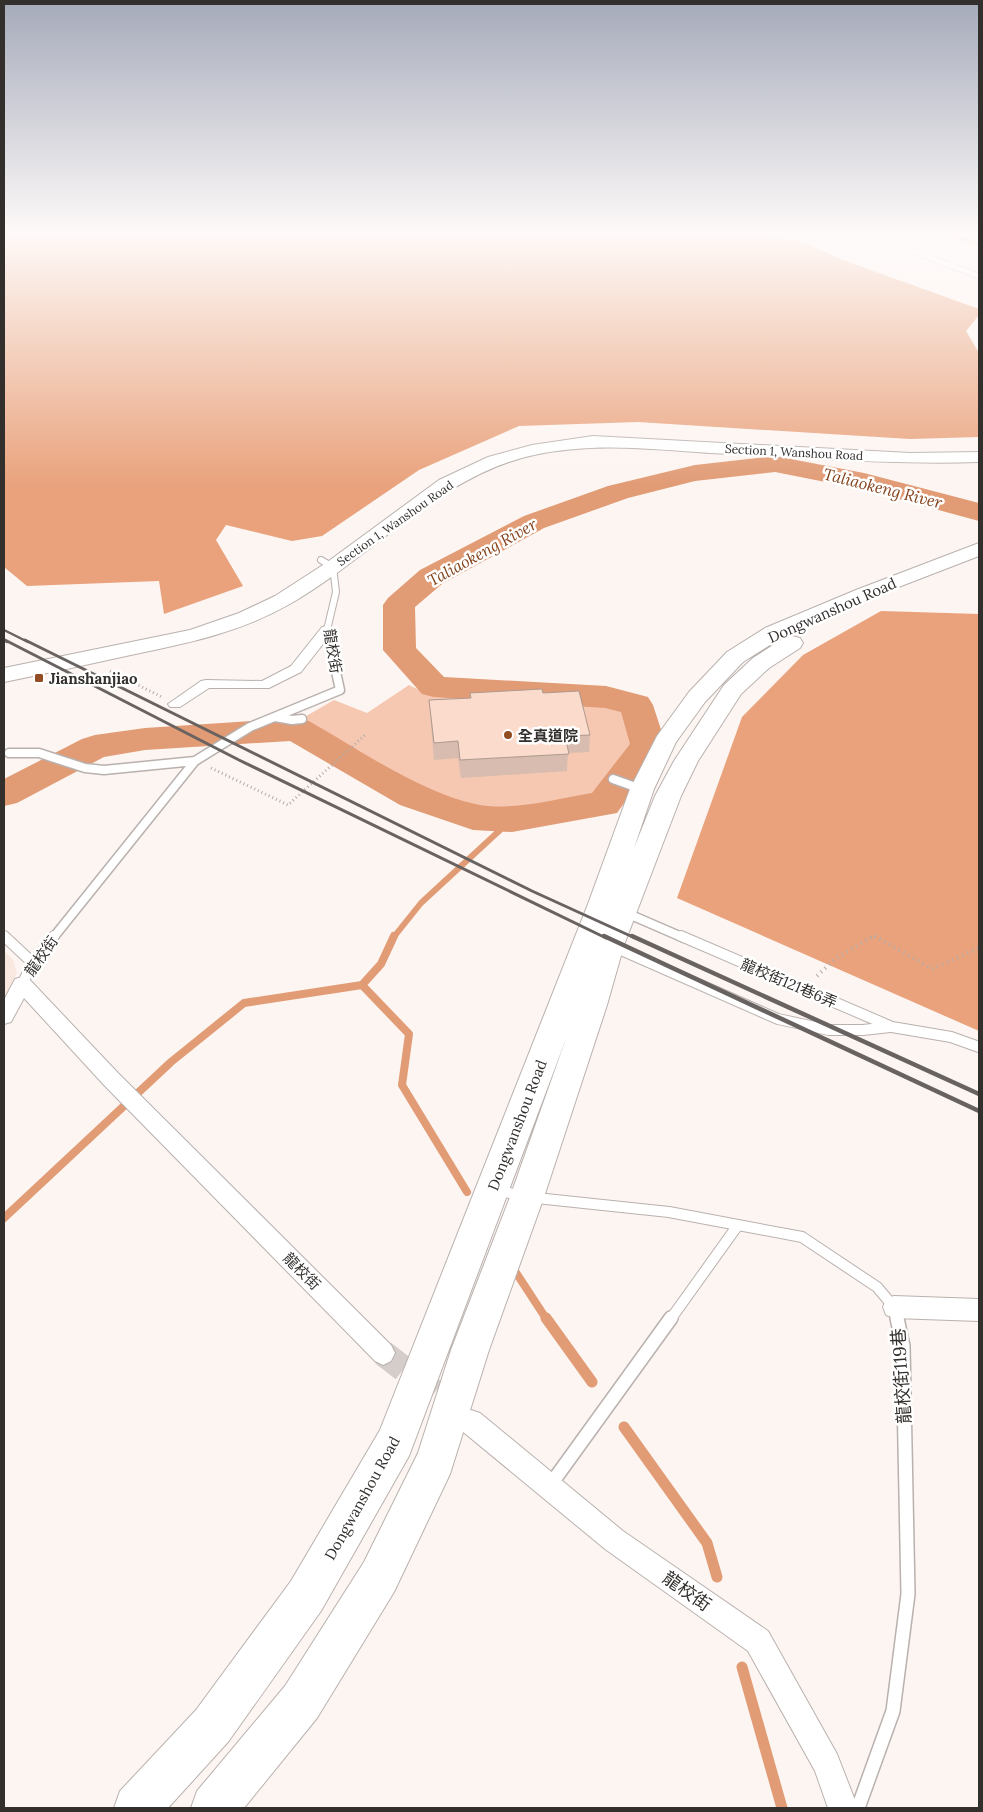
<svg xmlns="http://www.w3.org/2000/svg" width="983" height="1812" font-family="Lora,'Noto Sans TC',serif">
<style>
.built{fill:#f8e8e0}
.green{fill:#f6c8b1}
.forest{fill:#e9a27c}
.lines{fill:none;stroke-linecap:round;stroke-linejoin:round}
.stream-far3{stroke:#e19b75;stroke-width:4}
.stream-far2{stroke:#e19b75;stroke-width:6}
.stream-far1{stroke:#e19b75;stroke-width:8}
.stream{stroke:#e19b75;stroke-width:11}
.river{fill:#e19b75;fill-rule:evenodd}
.minor-tunnel{stroke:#d4cdca;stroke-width:26;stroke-dasharray:26 13;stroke-linecap:butt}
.service-far4-casing{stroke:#b9b1ad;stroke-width:6}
.service-far3-casing{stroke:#b9b1ad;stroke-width:8}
.service-far2-casing{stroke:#b9b1ad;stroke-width:11}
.service-far1-casing{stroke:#b9b1ad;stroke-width:12}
.service-casing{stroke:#b9b1ad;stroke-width:16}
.minor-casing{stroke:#b9b1ad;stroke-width:2}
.primary-casing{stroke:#b9b1ad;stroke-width:2}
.path-far1{stroke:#b3adaa;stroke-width:3;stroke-dasharray:1 3;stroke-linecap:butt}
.path{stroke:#b3adaa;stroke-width:4;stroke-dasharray:1 4.5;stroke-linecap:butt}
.service-far4{stroke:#fff;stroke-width:5}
.service-far3{stroke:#fff;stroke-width:6}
.service-far2{stroke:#fff;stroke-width:8}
.service-far1{stroke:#fff;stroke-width:10}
.service{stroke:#fff;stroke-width:13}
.minor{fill:#fff;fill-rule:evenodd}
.primary{fill:#fff;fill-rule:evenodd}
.rail-far2{stroke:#686361;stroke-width:2.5}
.rail-far1{stroke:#686361;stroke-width:3}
.rail{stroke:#686361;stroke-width:4.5}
.wall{fill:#d7bcaf}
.building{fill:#fadbcc;stroke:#af998f}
.poi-dot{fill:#924d23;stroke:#fff;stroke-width:2}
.labels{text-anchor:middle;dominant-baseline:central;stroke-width:5;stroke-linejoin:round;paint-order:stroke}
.far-street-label{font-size:12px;fill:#322f2d;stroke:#fff}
.street-label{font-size:15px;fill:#322f2d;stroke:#fff}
.poi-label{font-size:15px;font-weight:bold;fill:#322f2d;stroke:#fff;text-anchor:start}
.water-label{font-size:16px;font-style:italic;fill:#84431c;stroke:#fff}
.near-street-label{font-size:18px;fill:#322f2d;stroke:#fff}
</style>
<rect width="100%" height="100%" fill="#fdf5f1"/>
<path class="built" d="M4 951 13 960 17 973 4 998Z"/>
<path class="green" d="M409 685 427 694 596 703 627 710 638 742 603 796 524 810 486 811 422 793 296 722 334 700 367 713Z"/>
<path class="forest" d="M4 234H766L803 242 843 260 979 309V315L966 331 979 353V437L910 439 638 422 519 426 419 470 322 536 292 541 226 525 216 540 243 586 164 614 159 581 27 586 4 567Z
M881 611 979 614V1031L677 898 742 717 803 655Z"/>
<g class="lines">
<path class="stream-far3" d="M946 234 979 244"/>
<path class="stream-far2" d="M393 938 421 903 512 819"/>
<path class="stream-far1" d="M362 985 409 1034 402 1085 467 1192
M4 1218 171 1062 244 1003 362 985 381 964 394 936
M515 1271 547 1320"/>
<path class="stream" d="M546 1318 592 1382
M624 1427 707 1543 717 1577
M742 1667 782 1808"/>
<path class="river" d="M775 456 864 473 979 503V521L861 489 775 472 695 481 628 498 544 528 442 584 415 607 416 648 444 677 606 686 648 697 653 705 666 745 617 813 512 832 473 830 400 805 290 741 145 750 104 757 17 803 4 806V779L82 739 95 735 145 728 296 718 309 721C358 749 420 792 475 804 512 812 555 799 592 793L630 744 621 712 605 708 434 697 422 694 383 650V605L388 598 420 570 524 516 608 486 695 465Z"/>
<path class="minor-tunnel" d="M383 1353 456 1409"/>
<defs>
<path id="service-far4" d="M972 234 979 236
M885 241 979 276"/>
<path id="service-far3" d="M321 560 333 567 336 592 327 630 330 642"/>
<path id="service-far2" d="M275 717 292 720 302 719
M9 753H39L85 768 104 770 195 761
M613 779 641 789
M624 912 684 938
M4 936 6 938
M53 938 195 761 250 727 340 690 329 640"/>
<path id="service-far1" d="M4 936 33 963
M681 936 892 1027 951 1037 979 1047
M612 946 778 1019 829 1030H863L890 1027
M22 984 33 963 54 936
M497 1190 527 1197 669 1212 802 1237 877 1287 894 1307 897 1320
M670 1320 738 1225"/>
<path id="service" d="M551 1484 671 1318
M858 1808 893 1711 908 1594 903 1346 897 1318"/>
<path id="minor" d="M327 626 334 630 301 672 269 688H209L180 707H170L168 704 201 681 206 680 262 681 291 666 322 627Z
M22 977 29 979 118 1073 391 1345 395 1353 391 1361 383 1365 375 1361 104 1085 24 998 11 1022 4 1024V1000L15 979Z
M894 1296 979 1299V1321L894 1318 886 1315 883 1307 886 1299Z
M471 1410 480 1413 623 1531 768 1631 837 1754 858 1808H828L815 1771 748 1651 605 1549 462 1431 459 1422 462 1413Z"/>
<path id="primary" d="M593 436 910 453 979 452V462C889 465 800 457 710 453 650 449 593 442 534 455 440 475 370 559 288 605 237 634 182 644 126 656 85 665 44 674 4 682V668L190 630 239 613 275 596 326 563 439 480 488 457 532 445Z
M979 543V556L870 598 781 638 743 662 705 702 676 742 654 789 634 848 655 796 674 761 724 685 753 658 784 638 792 636 800 638 803 643 800 648 769 668 741 694 698 761 681 796 624 945 607 1005 544 1197 489 1350 450 1474 394 1592 317 1718 244 1808H191L197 1791 285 1686 364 1562 418 1453 451 1350 510 1197 567 1036 409 1456 321 1611 228 1742 168 1808H114L120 1791 196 1710 291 1581 380 1430 588 904 630 789 657 736 689 692 727 652 765 628 856 590Z"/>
</defs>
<use href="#service-far4" class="service-far4-casing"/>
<use href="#service-far3" class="service-far3-casing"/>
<use href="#service-far2" class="service-far2-casing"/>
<use href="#service-far1" class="service-far1-casing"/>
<use href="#service" class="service-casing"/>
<use href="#minor" class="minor-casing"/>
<use href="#primary" class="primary-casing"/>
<path class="path-far1" d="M110 671 162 697
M211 768 288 805 365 735
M871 938 874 936 877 938"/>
<path class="path" d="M875 936 932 969 979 948
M817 976 835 959 873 936"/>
<use href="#service-far4" class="service-far4"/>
<use href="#service-far3" class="service-far3"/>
<use href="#service-far2" class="service-far2"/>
<use href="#service-far1" class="service-far1"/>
<use href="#service" class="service"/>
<use href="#minor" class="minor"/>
<use href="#primary" class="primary"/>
<path class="rail-far2" d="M4 630 28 642
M4 640 7 642"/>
<path class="rail-far1" d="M5 640 239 760 606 938
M25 640 532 891 635 938"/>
<path class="rail" d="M604 936 979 1111
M632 936 979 1094"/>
</g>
<path class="wall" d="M470 693H543L590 735 589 752 568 753 567 771 461 778 458 758 434 760 429 700 470 698Z"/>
<path class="building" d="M542 689 543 693 579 691 590 735 565 736 569 754 460 760 458 741 434 743 429 700 471 698 470 693Z"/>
<linearGradient id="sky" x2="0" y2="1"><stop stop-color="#a5aaba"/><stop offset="0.48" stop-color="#fefaf9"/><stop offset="1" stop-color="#fefaf9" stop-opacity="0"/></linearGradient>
<rect width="983" height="487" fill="url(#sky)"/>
<g class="poi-dot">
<rect x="34" y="673" width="10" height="10" rx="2.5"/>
<circle cx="508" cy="735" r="5"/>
</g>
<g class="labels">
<g class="far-street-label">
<text transform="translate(794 452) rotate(3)">Section 1, Wanshou Road</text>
<text transform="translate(395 523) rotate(-35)">Section 1, Wanshou Road</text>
</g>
<g class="street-label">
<text transform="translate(832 610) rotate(-24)">Dongwanshou Road</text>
<text transform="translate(333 651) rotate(81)">龍校街</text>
<text transform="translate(41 956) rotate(-55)">龍校街</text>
<text transform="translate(789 983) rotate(23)">龍校街121巷6弄</text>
<text transform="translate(517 1125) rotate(-69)">Dongwanshou Road</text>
<text transform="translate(302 1271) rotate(45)">龍校街</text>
<text transform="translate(362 1498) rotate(-61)">Dongwanshou Road</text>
</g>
<g class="poi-label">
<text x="49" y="678">Jianshanjiao</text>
<text x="518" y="735">全真道院</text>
</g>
<g class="water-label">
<text transform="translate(883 488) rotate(14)">Taliaokeng River</text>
<text transform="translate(482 552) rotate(-29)">Taliaokeng River</text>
</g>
<g class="near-street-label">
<text transform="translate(901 1376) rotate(-94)">龍校街119巷</text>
<text transform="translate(687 1591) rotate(35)">龍校街</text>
</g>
</g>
<rect width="983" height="1812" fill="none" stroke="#322f2d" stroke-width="10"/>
</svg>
